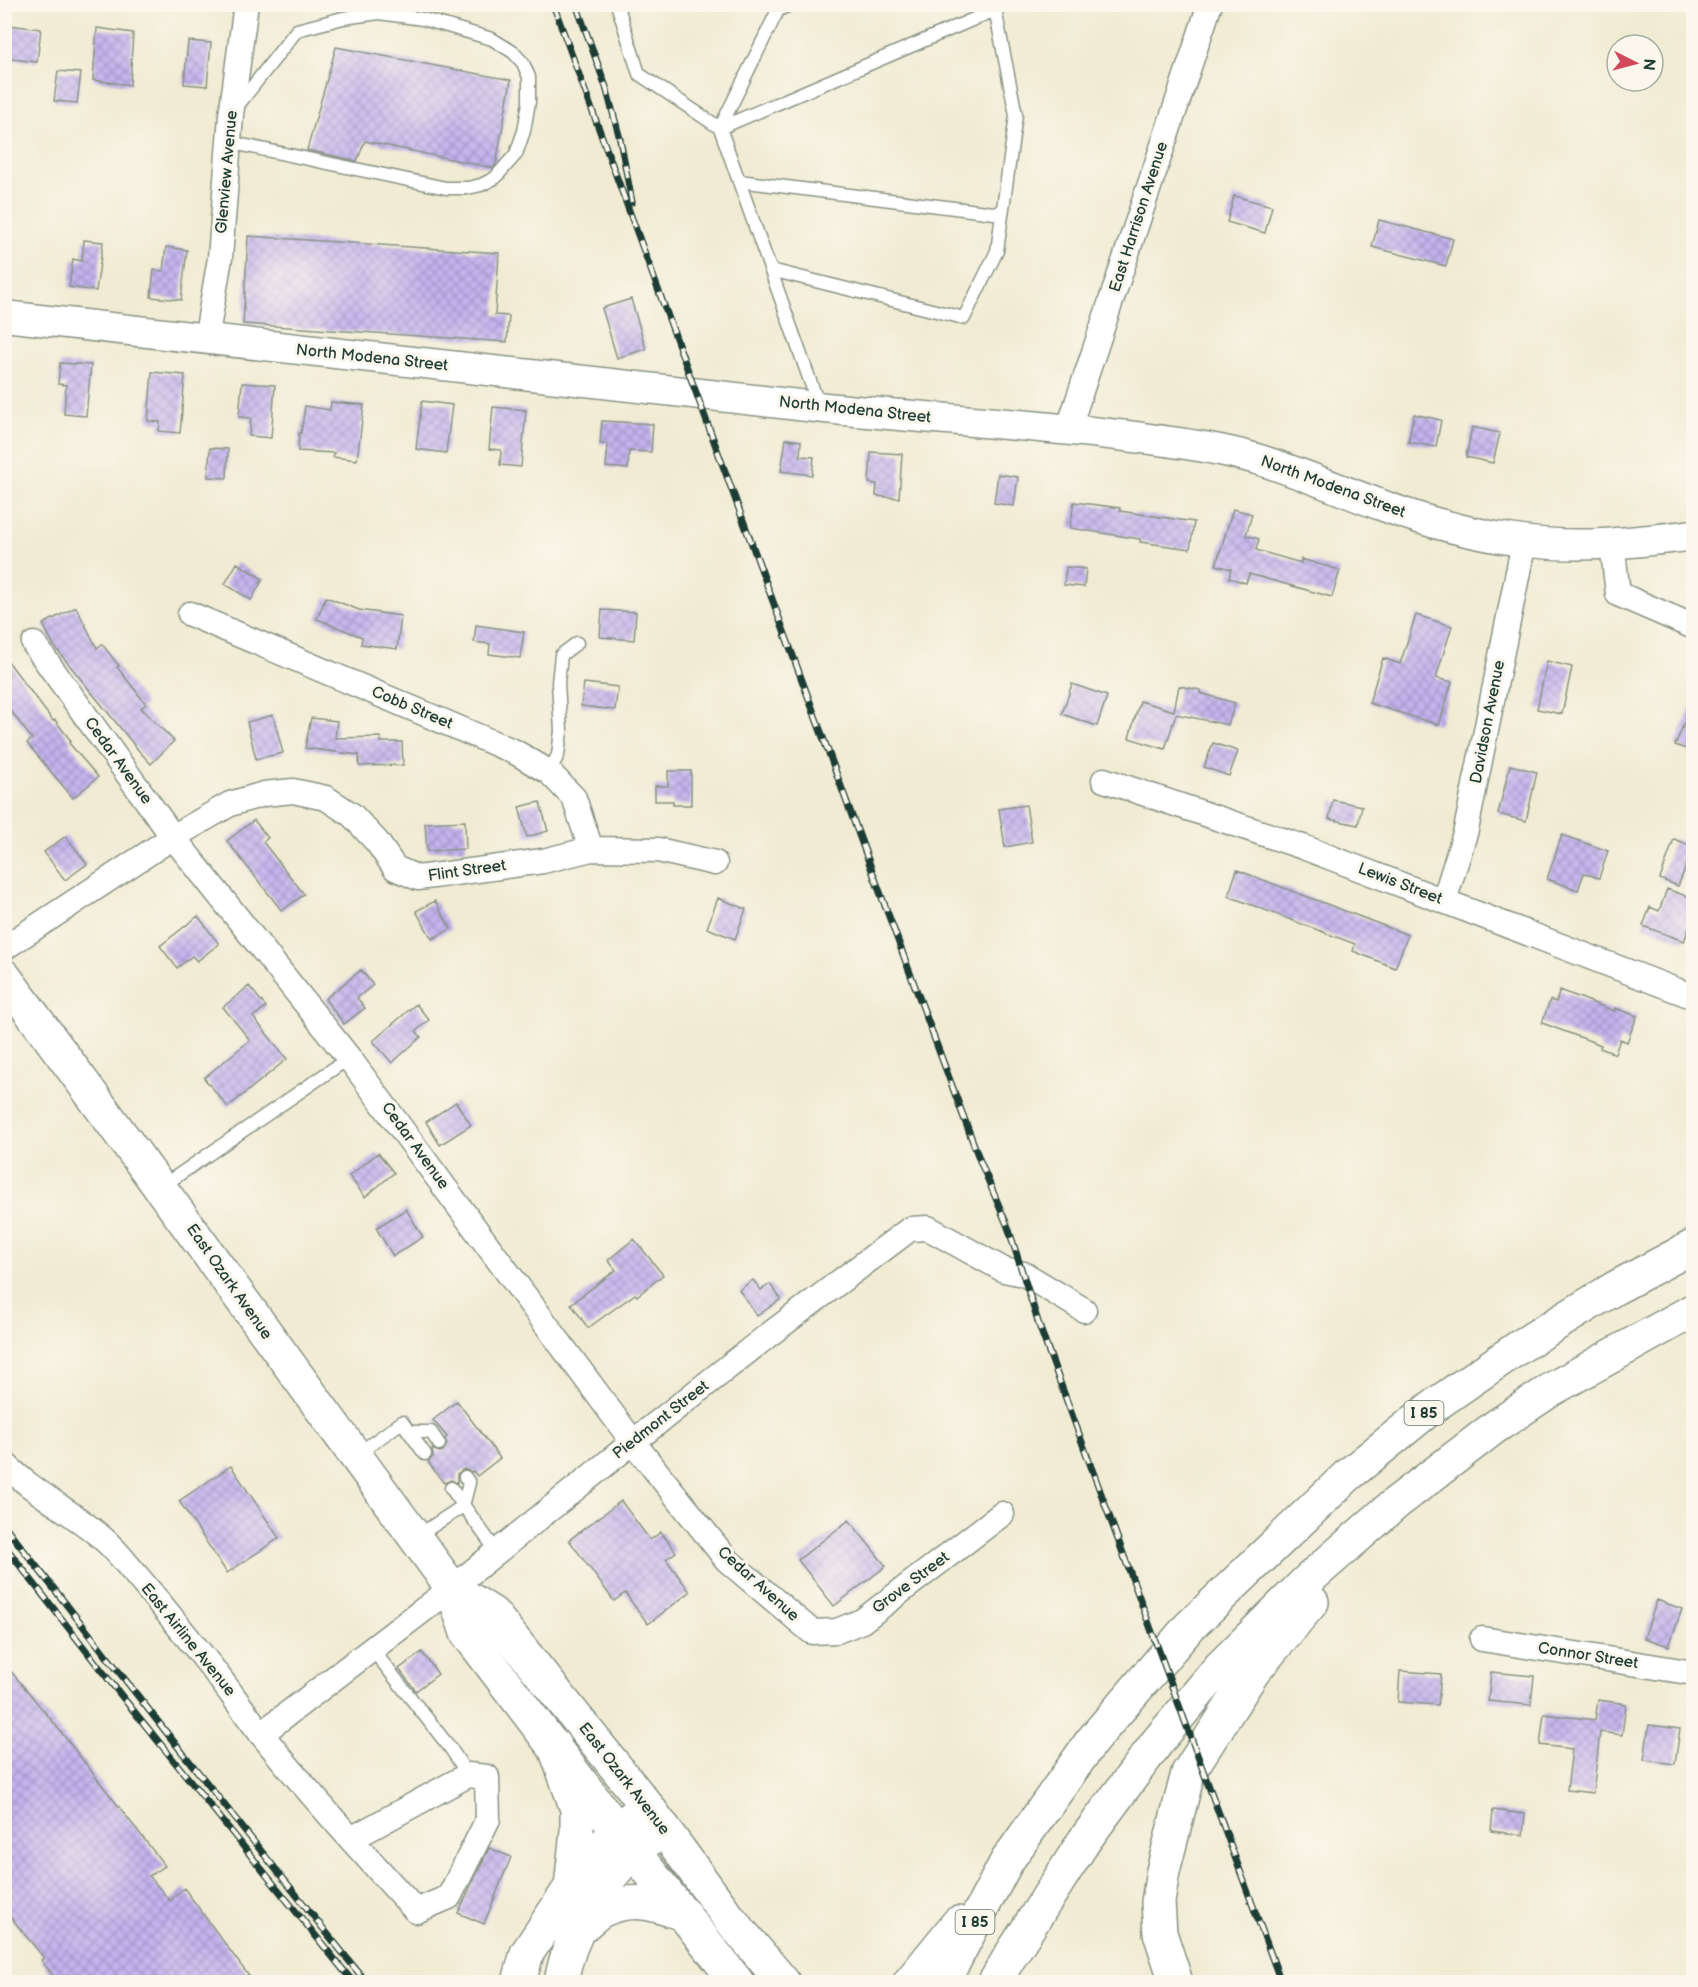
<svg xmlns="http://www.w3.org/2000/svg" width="1698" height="1987" font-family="'Balsamiq Sans',sans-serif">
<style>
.building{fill:url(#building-cross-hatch)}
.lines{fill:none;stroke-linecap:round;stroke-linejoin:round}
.service-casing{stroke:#889484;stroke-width:15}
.minor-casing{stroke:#889484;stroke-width:27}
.tertiary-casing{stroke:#889484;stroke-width:33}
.secondary-casing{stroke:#889484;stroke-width:36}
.motorway-casing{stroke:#889484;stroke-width:36}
.service{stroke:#fff;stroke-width:12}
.minor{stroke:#fff;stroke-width:24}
.tertiary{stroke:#fff;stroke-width:30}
.secondary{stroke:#fff;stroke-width:33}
.motorway{stroke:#fff;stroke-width:33}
.rail-casing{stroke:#1f3d34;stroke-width:7}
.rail{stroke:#fbf7ec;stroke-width:4.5;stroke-dasharray:14;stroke-linecap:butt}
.labels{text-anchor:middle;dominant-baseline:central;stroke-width:6;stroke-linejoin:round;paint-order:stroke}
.shield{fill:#fbf7ec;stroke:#61756b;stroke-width:1.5}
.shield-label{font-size:15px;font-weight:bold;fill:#1f3d34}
.street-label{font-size:16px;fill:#1f3d34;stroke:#fbf7ec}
</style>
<defs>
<pattern id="building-cross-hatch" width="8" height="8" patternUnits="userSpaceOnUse" patternTransform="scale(1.5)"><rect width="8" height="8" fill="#c4b3ef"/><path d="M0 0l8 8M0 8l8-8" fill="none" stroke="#9f93c2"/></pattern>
</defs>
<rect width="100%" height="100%" fill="#fbf7ec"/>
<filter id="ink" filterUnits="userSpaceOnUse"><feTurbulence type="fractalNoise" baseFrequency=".0167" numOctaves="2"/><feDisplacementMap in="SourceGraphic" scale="12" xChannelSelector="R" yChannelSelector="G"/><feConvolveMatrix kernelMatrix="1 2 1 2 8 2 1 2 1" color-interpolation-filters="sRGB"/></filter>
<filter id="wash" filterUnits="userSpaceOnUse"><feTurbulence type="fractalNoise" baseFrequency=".008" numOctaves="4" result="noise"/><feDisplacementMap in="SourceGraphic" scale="24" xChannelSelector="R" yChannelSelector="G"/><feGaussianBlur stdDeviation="1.35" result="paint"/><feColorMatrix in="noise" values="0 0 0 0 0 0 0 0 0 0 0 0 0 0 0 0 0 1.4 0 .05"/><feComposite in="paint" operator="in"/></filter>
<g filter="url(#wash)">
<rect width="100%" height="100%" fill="#f1ebd3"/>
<g id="blocks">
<path class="building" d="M8 25 41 29 37 62 4 58Z
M97 28 133 33 130 85 93 80Z
M188 41 211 43 207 86 184 84Z
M336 47 511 80 496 164 493 168 365 141 357 161 307 150Z
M58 71 81 73 77 103 54 101Z
M1234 196 1272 206 1265 233 1227 222Z
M1379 220 1453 239 1446 266 1372 247Z
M248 236 499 253 495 315 509 316 507 342 243 324Z
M84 240 103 242 96 291 69 287 73 259 82 261Z
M166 247 187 250 181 300 151 297 154 270 163 271Z
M631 299 646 349 617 358 602 308Z
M60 363 91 365 86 416 64 414 66 385 58 384Z
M152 372 185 375 180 433 159 431 160 422 148 421Z
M242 383 275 385 271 438 249 436 251 418 239 417Z
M422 401 452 405 446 453 416 449Z
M331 402 364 405 357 460 333 457 334 453 298 451 299 433H301L305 406 330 410Z
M493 407 526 410 521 467 500 465 501 450 489 449Z
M1414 414 1441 420 1436 447 1408 442Z
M602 421 653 424 651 452 629 451 628 469 606 467 608 444H600Z
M1472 427 1500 433 1493 463 1466 457Z
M786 439 801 441 800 456 814 457 812 475 781 471Z
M210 448 228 449 227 478 208 477Z
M871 452 902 454 899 498 876 496 877 484 869 483Z
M998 474 1018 477 1014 506 994 503Z
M1074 502 1120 508V511L1194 522 1190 549 1140 542V539L1070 528Z
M1233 509 1252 514 1246 535 1259 539 1256 550 1301 563V559L1340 570 1332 597 1249 574 1246 583 1229 578 1231 569 1216 565Z
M237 563 263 579 251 600 225 584Z
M1066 567 1086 569 1084 587 1064 585Z
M326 597 359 610 401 616 397 649 361 644 362 637 317 619Z
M76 607 97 648 102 644 119 666 117 667 146 704 141 708 174 741 151 764 139 751 54 646 43 624Z
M602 610 636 612 634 640 600 637Z
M1416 615 1452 626 1436 678 1452 682 1439 725 1369 703 1383 658 1400 664Z
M476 625 524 632 520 658 489 654 490 644 474 642Z
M4 656 53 721 55 720 71 741 69 743 98 777 73 798 27 743 32 739 4 702Z
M1547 661 1572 667 1562 714 1537 709Z
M584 683 618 687 615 710 581 706Z
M1072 684 1107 696 1097 726 1062 714Z
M1179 686 1201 690 1200 693 1235 703 1228 725 1176 714 1165 749 1129 738 1140 701 1174 711Z
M1693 702H1694V752L1675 745Z
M273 715 283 753 256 759 247 722Z
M311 718 337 721 335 738 381 737V742H402L403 765 359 766V755L305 748Z
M1213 743 1238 751 1229 776 1204 767Z
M1510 765 1537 772 1526 821 1498 814Z
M668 771H691V805H673V801H655V786H668Z
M1333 800 1362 806 1358 825 1329 819Z
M540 802 548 831 527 837 519 807Z
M1026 805 1032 842 1005 847 999 809Z
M254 820 268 838 263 842 304 894 282 911 227 841Z
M465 821 466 849 427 851 425 823Z
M1562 835 1608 851 1599 878 1584 873 1578 890 1547 879Z
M66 836 87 864 65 880 44 852Z
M1674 839 1694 847V866L1687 864 1678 886 1660 879Z
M1237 870 1408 935 1395 968 1353 951 1355 944 1228 896Z
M1667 889 1694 899V916L1684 941 1643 926 1650 907 1659 911Z
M718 898 746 909 735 939 707 928Z
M435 901 451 929 432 939 416 911Z
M198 916 219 944 197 961 192 956 177 968 160 946Z
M361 970 373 985 357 998 365 1008 344 1024 325 999Z
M249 986 266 1007 253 1017 287 1059 228 1107 204 1078 250 1040 223 1007Z
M1560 990 1614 1011 1615 1008 1637 1016 1627 1042 1620 1039 1615 1054 1600 1048 1601 1045 1542 1023 1550 1000 1556 1002Z
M416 1004 429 1020 416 1031 421 1037 392 1063 373 1041Z
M456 1102 471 1125 440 1145 426 1122Z
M378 1153 394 1173 365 1197 349 1176Z
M406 1209 423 1237 393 1256 376 1228Z
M634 1239 663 1275 637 1296 635 1294 588 1328 571 1304 616 1270 608 1260Z
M753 1280 761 1290 770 1284 781 1299 757 1316 739 1290Z
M457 1401 500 1458 477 1476 473 1471 472 1472 464 1469 457 1474V1483L451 1480 444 1483 428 1462 433 1457 432 1449 439 1452 443 1451 447 1444 445 1439 447 1437 433 1420Z
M231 1466 279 1538 227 1573 179 1501Z
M621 1501 650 1540 661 1532 676 1552 666 1559 690 1592 648 1624 625 1593 614 1601 569 1540Z
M849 1520 886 1566 834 1606 798 1560Z
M1657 1600 1682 1609 1669 1646 1644 1638Z
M422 1652 438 1674 416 1691 399 1669Z
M4 1663 54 1723 165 1866 149 1876 170 1901 184 1888 254 1983H59L41 1960 44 1958 4 1909Z
M1400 1671 1441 1674 1438 1705 1398 1702Z
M1491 1672 1534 1676 1531 1705 1488 1701Z
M1598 1700 1626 1704 1622 1735 1600 1732 1593 1793 1567 1790 1572 1749 1540 1745 1544 1714 1595 1720Z
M1649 1725 1680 1729 1675 1764 1644 1760Z
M1493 1810 1525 1814 1523 1835 1491 1831Z
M489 1848 511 1857 484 1924 458 1913Z"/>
</g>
</g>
<g filter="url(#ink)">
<use href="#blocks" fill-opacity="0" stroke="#889484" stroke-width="1.5"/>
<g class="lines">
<defs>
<path id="service" d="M617 4 639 74 720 128 819 406
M720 128 995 10
M720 128 778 10 792 4
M228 142 446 188H468L481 185 495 178 516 154 524 131 529 102V77L523 63 513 52 492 39 423 19 379 13 343 18 297 30 235 109
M739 181 1002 214
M771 270 964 318 997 251 1016 115 994 4
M549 772 558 755 561 731 558 683 561 655 577 643
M161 1187 349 1058
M409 1432H431L439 1444
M356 1455 402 1422 425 1454
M451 1488 497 1552
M416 1537 463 1506 469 1483 465 1477
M372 1649 451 1749 468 1775"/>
<path id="minor" d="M206 340 220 258 231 115 246 4
M1068 430 1210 4
M1612 543 1618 594 1694 627
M190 614 515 752 549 772 574 798 591 849
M34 644 173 837 349 1058 633 1442 668 1486 727 1560 812 1632 837 1631 862 1621 1002 1514
M1104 780 1303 847 1694 997
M1444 901 1466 830 1524 542
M4 948 173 837 230 804 264 794 293 791 326 798 352 815 377 842 395 868 418 878 543 861 591 849 658 850 715 863
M4 1463C39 1499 89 1519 121 1557 150 1591 178 1625 205 1659 225 1684 243 1711 263 1736 312 1797 364 1854 416 1911L449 1897 488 1819 487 1777 468 1775 351 1839
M1482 1639 1694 1673
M261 1734 452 1588 633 1442 766 1337 910 1229 928 1228 1004 1270 1024 1274 1084 1310"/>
<path id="tertiary" d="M4 316C275 348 546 377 816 407 927 419 1040 424 1150 439 1187 444 1224 449 1260 460 1301 473 1340 490 1381 505 1426 522 1475 535 1522 541 1579 549 1637 542 1694 535"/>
<path id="secondary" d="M4 976C155 1179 303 1384 452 1588L467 1633 634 1852 737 1982
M452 1588 493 1614 647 1806 729 1918 783 1982"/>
<path id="motorway" d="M554 1745 577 1809V1831L571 1887
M581 1927C588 1922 596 1913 603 1910 634 1896 656 1904 685 1915
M519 1982 527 1953 571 1887 617 1829 647 1806
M561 1982C569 1935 599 1884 634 1851 643 1843 654 1836 664 1828
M910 1982 958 1923
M943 1982 1007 1861 1091 1742 1189 1627 1347 1476 1432 1407 1519 1347 1615 1288 1694 1246
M995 1982 1009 1958 1084 1841 1158 1741 1220 1667 1309 1579 1396 1503 1495 1427 1552 1389 1694 1310
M1176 1982 1160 1933 1158 1902 1163 1871 1188 1773 1253 1672 1312 1602"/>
</defs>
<use href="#service" class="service-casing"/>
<use href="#minor" class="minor-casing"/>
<use href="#tertiary" class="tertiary-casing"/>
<use href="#secondary" class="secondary-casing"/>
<use href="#motorway" class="motorway-casing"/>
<use href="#service" class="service"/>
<use href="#minor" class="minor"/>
<use href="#tertiary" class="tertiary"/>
<use href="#secondary" class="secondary"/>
<use href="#motorway" class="motorway"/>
<defs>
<path id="rail" d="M553 4 884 903 980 1161 1008 1227 1040 1328 1281 1982
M576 4 606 87 620 139 632 202
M4 1525 170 1737 366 1982
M4 1545 120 1694 353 1982"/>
</defs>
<use href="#rail" class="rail-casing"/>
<use href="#rail" class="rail"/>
</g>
</g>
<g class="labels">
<g class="shield">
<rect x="1404.5" y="1401" width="39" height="24" rx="4.5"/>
<rect x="955.5" y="1910" width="39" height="24" rx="4.5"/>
</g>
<g class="shield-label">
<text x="1424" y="1413">I 85</text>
<text x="975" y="1922">I 85</text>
</g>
<g class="street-label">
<text transform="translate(227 172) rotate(-85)">Glenview Avenue</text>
<text transform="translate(1139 217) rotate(-72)">East Harrison Avenue</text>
<text transform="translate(372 358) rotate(6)">North Modena Street</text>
<text transform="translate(855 410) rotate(6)">North Modena Street</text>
<text transform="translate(1333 487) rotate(20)">North Modena Street</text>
<text transform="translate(412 708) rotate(23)">Cobb Street</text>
<text transform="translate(1488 722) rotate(-79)">Davidson Avenue</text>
<text transform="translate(118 761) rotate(54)">Cedar Avenue</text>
<text transform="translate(467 871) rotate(-8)">Flint Street</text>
<text transform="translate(1400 884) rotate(21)">Lewis Street</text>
<text transform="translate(415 1146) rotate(54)">Cedar Avenue</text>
<text transform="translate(229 1282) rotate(55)">East Ozark Avenue</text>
<text transform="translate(661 1420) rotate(-38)">Piedmont Street</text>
<text transform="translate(911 1583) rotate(-37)">Grove Street</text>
<text transform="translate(758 1584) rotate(42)">Cedar Avenue</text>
<text transform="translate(188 1640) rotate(51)">East Airline Avenue</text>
<text transform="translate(1588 1656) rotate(9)">Connor Street</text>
<text transform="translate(624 1779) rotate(52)">East Ozark Avenue</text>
</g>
</g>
<rect width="1698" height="1987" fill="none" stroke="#fbf7ec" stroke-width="24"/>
<g transform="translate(1635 63) rotate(96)"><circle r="28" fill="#fbf7ec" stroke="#a3ada2" stroke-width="1.5"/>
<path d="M0-4.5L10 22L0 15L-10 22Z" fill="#d1495b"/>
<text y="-9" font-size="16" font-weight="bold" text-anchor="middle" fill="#1f3d34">N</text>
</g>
</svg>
